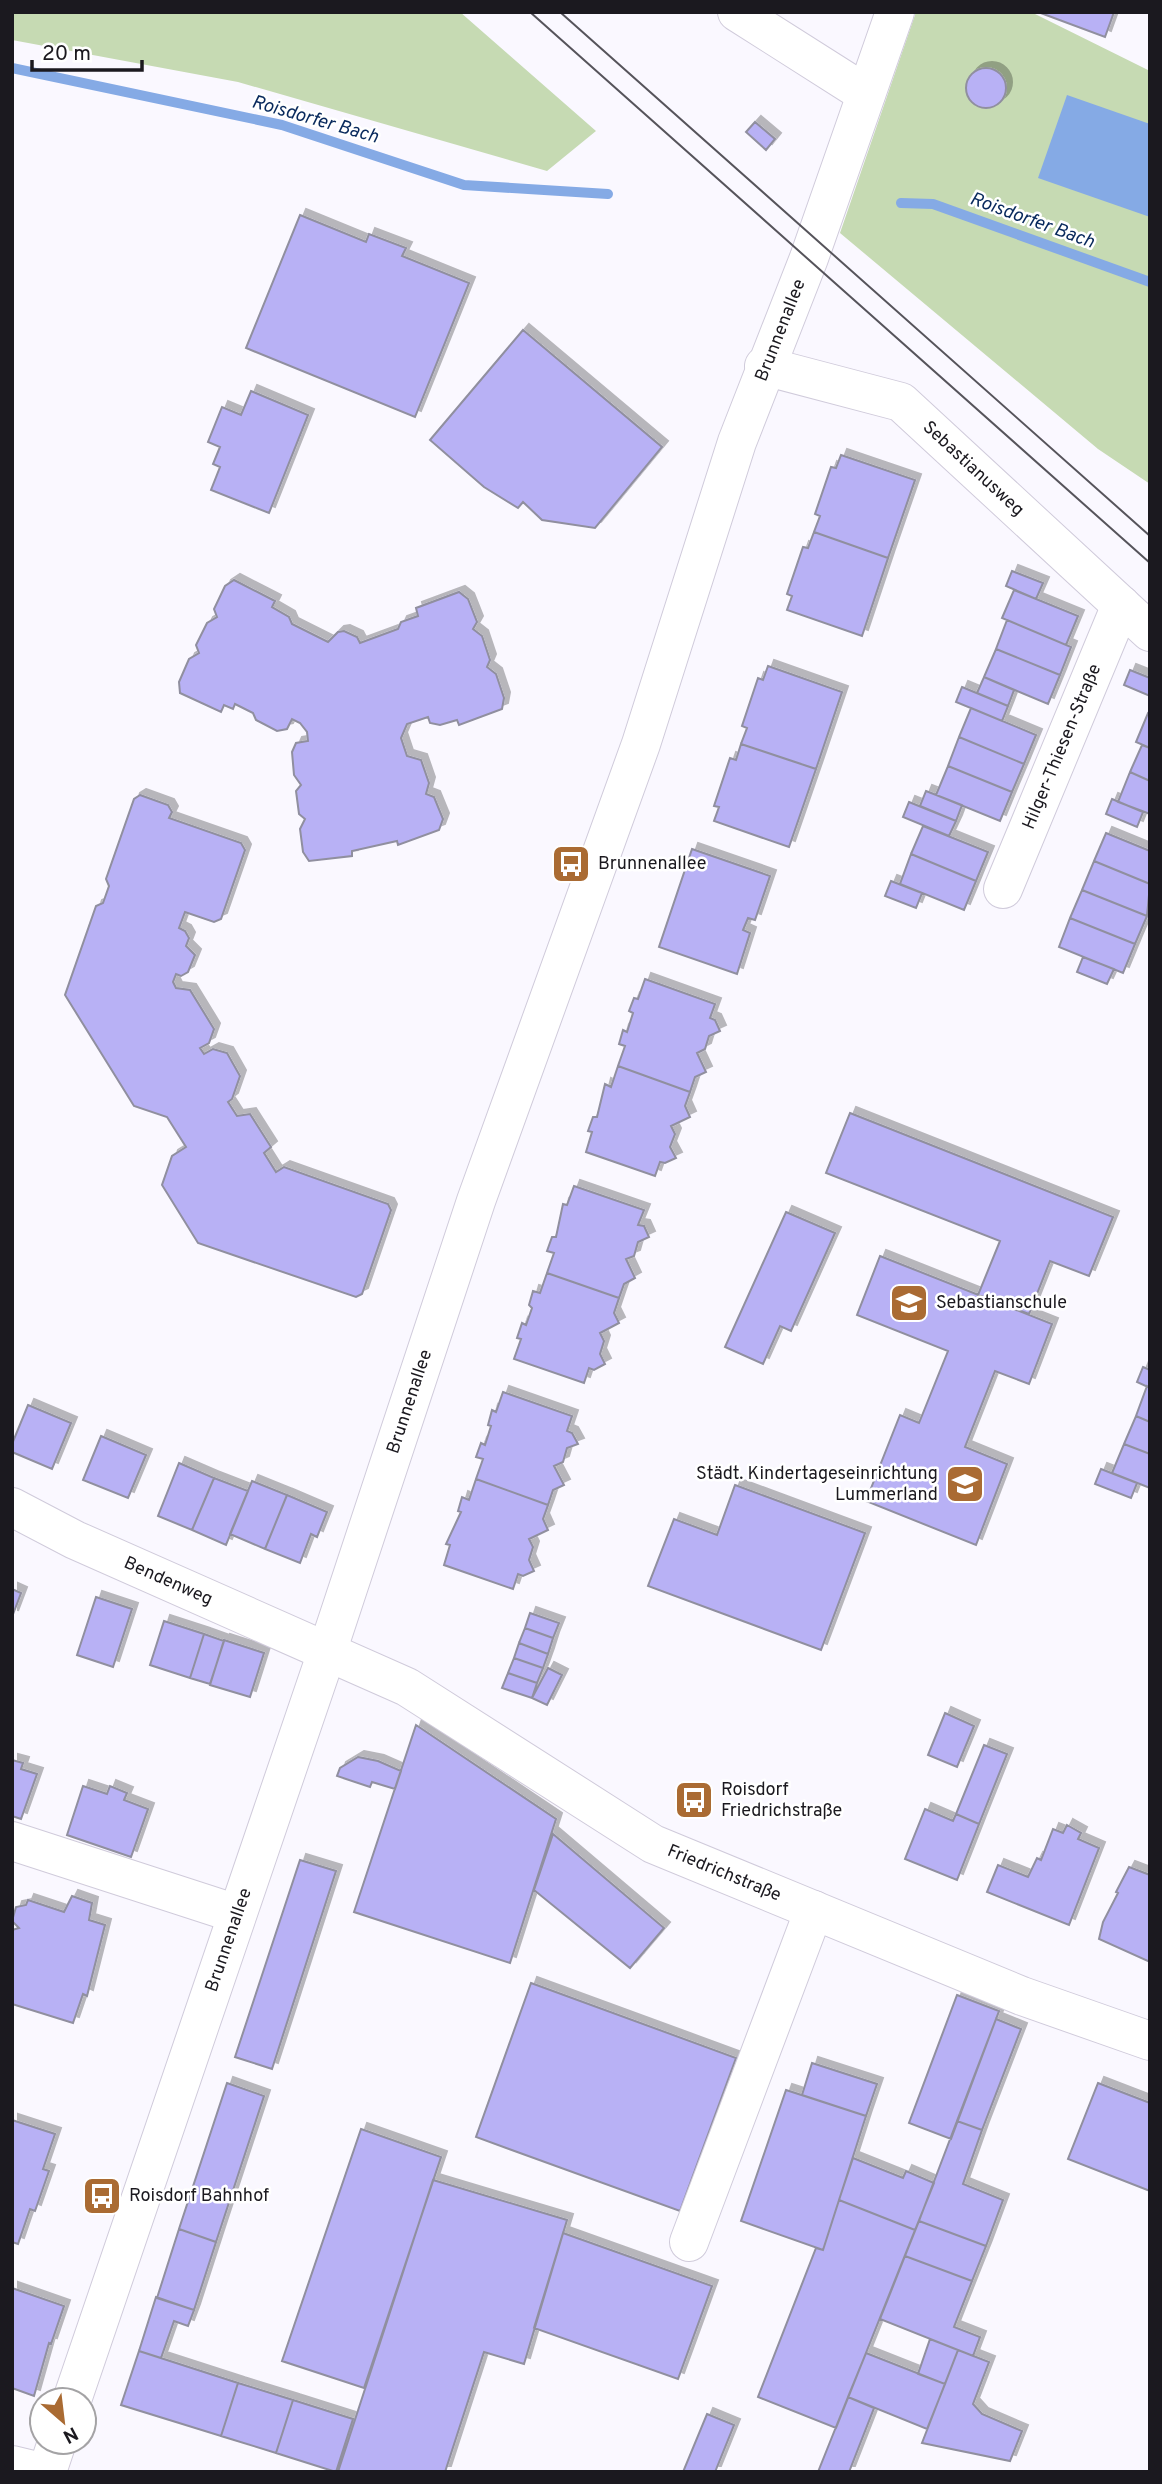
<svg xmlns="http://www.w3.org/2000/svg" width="1162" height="2484" font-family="Overpass,sans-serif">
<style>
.green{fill:#c6dab3}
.water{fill:#85aae5}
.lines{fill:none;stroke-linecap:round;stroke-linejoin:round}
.stream{stroke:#85aae5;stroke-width:10}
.building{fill:#b8b1f5;stroke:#908f9f;stroke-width:2;filter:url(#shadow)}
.minor-casing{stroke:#d0cbdb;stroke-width:40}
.minor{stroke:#fff;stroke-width:38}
.tram{stroke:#56545b;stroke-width:2}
.labels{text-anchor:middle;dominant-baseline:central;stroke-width:5;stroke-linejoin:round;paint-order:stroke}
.street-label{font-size:18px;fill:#1b191f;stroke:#fff}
.poi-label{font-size:18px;fill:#1b191f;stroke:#fff;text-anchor:start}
.water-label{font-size:19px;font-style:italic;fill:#08295c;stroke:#fff}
</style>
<defs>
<filter id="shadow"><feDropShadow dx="6" dy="-6" stdDeviation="0" flood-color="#0004"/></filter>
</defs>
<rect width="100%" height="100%" fill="#faf8ff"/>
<path class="green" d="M12 12H460L596 131 547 171 238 82 12 40Z
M916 12H1031L1150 71V484L1098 449 840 233Z"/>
<path class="water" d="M1067 95 1150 124V217L1038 178Z"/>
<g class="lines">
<path class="stream" d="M12 68 282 125 464 185 608 194
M901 203 933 204 1150 282"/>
</g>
<path class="building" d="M1038 12H1114L1105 37Z
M966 88a20 20 0 1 1 40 0a20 20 0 1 1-40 0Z
M755 122 775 139 766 150 746 132Z
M300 215 366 242 369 234 406 248 402 256 469 283 415 417 246 348Z
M523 330 662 447 595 528 542 520 523 502 518 508 484 487 430 440Z
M251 391 308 415 269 513 211 490 220 467 213 464 220 447 208 442 222 407 241 415Z
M841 455 915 480 888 558 814 532 820 516 815 514 831 467 836 468Z
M814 532 888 558 862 636 787 610 792 596 787 594 803 547 808 548Z
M1012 571 1043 583 1036 599 1006 586Z
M234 580 275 601 272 607 289 617 292 624 328 642 338 632 344 631 357 637 360 643 398 629 401 622 418 616 416 608 459 592 468 599 477 622 473 629 482 636 490 660 487 667 496 674 504 698 502 709 459 725 457 720 440 725 430 723 428 717 407 724 401 738 407 756 421 760 429 783 426 794 434 797 443 819 439 830 398 845 397 841 352 851V856L309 861 303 852 300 829 305 819 299 814 296 791 301 785 294 775 292 752 296 743 308 741 307 732 300 723 292 719 287 729 277 731 256 720 253 713 235 704 233 709 224 705 221 712 180 693 179 682 189 659 199 653 196 645 207 623 217 617 214 609 225 586Z
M1014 590 1078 616 1066 645 1002 618Z
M1007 620 1071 647 1060 675 996 649Z
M996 649 1060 675 1048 704 984 677Z
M768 666 842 692 816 769 741 744 747 728 742 726 758 678 763 680Z
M1130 670 1150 678V696L1124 685Z
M984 677 1014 690 1008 706 977 693Z
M962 687 1008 706 1002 721 956 702Z
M971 708 1036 735 1024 764 959 737Z
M1148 713 1150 714V748L1136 742Z
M959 737 1024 764 1012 792 948 766Z
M741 744 816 769 789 847 714 821 719 807 714 806 730 758 736 760Z
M1142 745 1150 748V781L1130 772Z
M948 766 1012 792 1000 821 936 795Z
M1130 772 1150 781V814L1118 802Z
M926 791 962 805 956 821 920 806Z
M140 795 168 805 172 812 169 818 241 843 245 850 221 919 214 922 185 912 179 928 185 931 189 938 186 946 195 955 188 972 181 976 176 974 173 982 176 988 190 990 214 1029 209 1043 200 1048 204 1054 213 1049 227 1053 240 1076 232 1099 228 1102 237 1116 250 1114 271 1147 264 1153 276 1172 284 1167 388 1204 391 1210 362 1294 356 1297 198 1243 162 1185 172 1156 186 1147 167 1117 134 1106 65 995 96 906 103 903 109 886 106 879 134 799Z
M1112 799 1143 812 1137 827 1106 814Z
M909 802 956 821 949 836 903 817Z
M923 826 988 852 976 881 911 854Z
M1106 833 1150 851V884L1094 861Z
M692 849 770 876 755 920 748 918 743 930 750 933 737 974 659 947Z
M911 854 976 881 964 910 900 884Z
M1094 861 1150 884 1147 916 1082 890Z
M891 881 922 893 916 908 885 896Z
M1082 890 1147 916 1135 944 1070 918Z
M1070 918 1135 944 1123 973 1059 947Z
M1083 957 1114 969 1107 984 1077 972Z
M645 979 715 1004 710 1018 715 1020 720 1031 709 1036 705 1049 697 1053 706 1072 695 1077 690 1092 618 1066 625 1046 619 1044 623 1030 627 1032 633 1013 629 1011 634 998 638 999Z
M618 1066 690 1092 685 1106 690 1117 671 1126 675 1134 670 1147 676 1158 665 1163 660 1162 655 1176 586 1152 592 1132 588 1131 593 1117H597L605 1084 611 1087Z
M850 1113 1113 1217 1089 1276 1050 1261 1029 1314 978 1295 1000 1241 826 1173Z
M574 1186 644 1210 638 1225 644 1226 649 1237 638 1242 634 1256 626 1259 635 1278 624 1284 619 1298 547 1273 554 1253 547 1251 552 1237H556L563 1204 567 1205Z
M786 1212 835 1233 791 1331 780 1326 763 1364 725 1347Z
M880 1256 1052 1324 1029 1384 995 1371 965 1447 1007 1464 976 1545 866 1501 900 1415 919 1423 948 1351 857 1315Z
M547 1273 619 1298 614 1313 619 1323 600 1333 604 1341 600 1354 605 1364 594 1370 589 1368 584 1383 514 1359 521 1339 517 1338 522 1323 526 1325 532 1308 529 1305 533 1291 540 1293Z
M1143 1367 1150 1370V1388L1137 1382Z
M1147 1386 1150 1388V1422L1136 1416Z
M503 1392 572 1416 567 1431 572 1433 578 1444 567 1448 563 1462 554 1466 564 1485 553 1490 548 1505 476 1479 483 1459 476 1457 481 1443 485 1445 491 1426 488 1425 492 1410 496 1412Z
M28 1405 71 1423 52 1469 12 1452V1444Z
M1136 1416 1150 1422V1454L1124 1444Z
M101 1436 146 1455 128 1498 83 1480Z
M1124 1444 1150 1454V1488L1112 1473Z
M179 1463 214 1478 192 1530 158 1516Z
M1101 1469 1137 1483 1131 1498 1095 1484Z
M214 1478 248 1491 226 1545 192 1530Z
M476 1479 548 1505 543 1519 548 1530 529 1539 533 1547 529 1560 534 1571 523 1576 518 1574 513 1589 444 1565 450 1545 446 1544 461 1512 458 1511 462 1497 469 1500Z
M252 1481 287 1495 265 1549 230 1534Z
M735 1485 865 1533 821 1650 648 1586 674 1519 717 1535Z
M287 1495 327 1512 317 1537 311 1534 300 1563 265 1549Z
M12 1589 21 1593 12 1617Z
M96 1597 132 1609 113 1667 77 1655Z
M530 1613 559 1623 553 1638 525 1628Z
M164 1621 204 1634 190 1678 150 1665Z
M525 1628 553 1638 548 1654 519 1643Z
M204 1634 224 1641 210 1684 190 1678Z
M224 1640 264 1653 250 1697 210 1685Z
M519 1643 548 1654 543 1668 514 1658Z
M514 1658 543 1668 537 1683 508 1673Z
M548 1668 562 1675 547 1705 532 1698Z
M508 1673 537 1683 532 1698 502 1688Z
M945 1713 974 1726 957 1767 928 1755Z
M416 1725 556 1819 510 1963 354 1912Z
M984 1745 1007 1754 979 1824 956 1814Z
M358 1757 378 1761 401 1771 395 1789 372 1782 370 1787 337 1776 340 1768Z
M12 1760 23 1763 21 1769 37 1774 21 1819 12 1816Z
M83 1786 107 1794 110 1786 127 1793 124 1800 148 1809 131 1857 67 1835Z
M925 1809 953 1821 956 1814 979 1824 957 1880 905 1859Z
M1067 1825 1081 1833 1078 1839 1099 1848 1069 1925 987 1892 998 1865 1028 1877 1037 1858 1041 1860 1053 1829 1063 1833Z
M553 1834 664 1928 630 1968 534 1890Z
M300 1860 336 1871 272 2069 235 2057Z
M1129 1867 1150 1875V1962L1099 1939 1103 1922 1118 1893 1116 1892Z
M72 1896 92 1903 89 1920 105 1925 87 1996 83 1994 73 2023 12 2004V1930L19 1928 12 1921 16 1907 26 1905 28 1900 64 1912Z
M531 1983 736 2058 680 2211 476 2137Z
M957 1995 999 2011 951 2139 909 2123Z
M996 2019 1021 2029 982 2130 957 2121Z
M812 2063 877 2084 866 2116 802 2095Z
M227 2083 264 2096 216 2242 179 2229Z
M1098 2083 1150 2103V2191L1068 2159Z
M786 2090 866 2116 823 2250 741 2221Z
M12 2120 55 2134 43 2169 49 2171 35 2211 30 2209 18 2244 12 2242Z
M957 2121 982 2130 963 2184 1003 2200 986 2246 919 2221Z
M361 2129 441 2157 364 2388 282 2361Z
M853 2158 903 2178 906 2171 934 2183 915 2230 839 2200Z
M433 2180 567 2220 524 2364 484 2352 445 2472H338Z
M839 2200 915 2230 836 2428 758 2397 816 2248 823 2250Z
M919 2221 986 2246 972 2281 905 2256Z
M179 2229 216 2242 194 2310 157 2298Z
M563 2233 712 2286 678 2379 534 2328Z
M905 2256 972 2281 954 2327 980 2337 973 2356 880 2319Z
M12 2288 64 2306 51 2344 49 2343 34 2396 12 2388Z
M156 2297 194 2310 188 2326 174 2321 161 2358 139 2351Z
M930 2339 958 2350 945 2384 918 2374Z
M958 2350 989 2362 973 2404 982 2414 1022 2431 1010 2461 922 2443Z
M139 2351 238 2383 221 2436 121 2405Z
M866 2353 945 2384 927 2429 848 2397Z
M238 2383 293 2400 276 2453 221 2436Z
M848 2397 874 2408 849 2472H818Z
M293 2400 353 2419 336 2472 276 2453Z
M707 2414 734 2425 715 2472H683Z"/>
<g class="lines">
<defs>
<g id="minor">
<path d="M737 12 866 94"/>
<path id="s1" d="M764 366 901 402 1150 632"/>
<path id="s2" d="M1003 889 1121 605"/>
<path id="s3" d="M12 1507 75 1540 407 1687 653 1844 1022 1996 1150 2041"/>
<path d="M12 1841 237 1914"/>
<path d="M689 2242 814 1910"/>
<path id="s4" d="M72 2400 327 1652 476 1201 641 744 737 442 809 258 895 12"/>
<path d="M12 2465 41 2472"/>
<path d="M47 2472 57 2442"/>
</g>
</defs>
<use href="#minor" class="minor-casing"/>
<use href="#minor" class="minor"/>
<path class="tram" d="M530 12 1150 563
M560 12 1150 536"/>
</g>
<defs>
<symbol id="bus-square" viewBox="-11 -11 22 22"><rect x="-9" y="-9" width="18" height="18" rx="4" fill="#aa6b33" stroke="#fff"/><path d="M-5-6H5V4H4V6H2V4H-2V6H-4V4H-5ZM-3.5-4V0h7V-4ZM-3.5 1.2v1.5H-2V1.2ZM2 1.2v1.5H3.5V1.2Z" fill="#fff"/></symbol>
<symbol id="school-square" viewBox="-11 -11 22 22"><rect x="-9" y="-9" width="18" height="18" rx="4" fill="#aa6b33" stroke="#fff"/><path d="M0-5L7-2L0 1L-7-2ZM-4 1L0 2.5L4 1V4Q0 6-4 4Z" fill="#fff"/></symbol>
</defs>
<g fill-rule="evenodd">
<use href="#bus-square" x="549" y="842" width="44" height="44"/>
<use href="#school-square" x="887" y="1281" width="44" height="44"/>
<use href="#school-square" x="943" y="1462" width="44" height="44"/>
<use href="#bus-square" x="672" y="1778" width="44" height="44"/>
<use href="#bus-square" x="80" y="2174" width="44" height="44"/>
</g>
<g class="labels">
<g class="street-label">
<text stroke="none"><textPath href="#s4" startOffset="2188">Brunnenallee</textPath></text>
<text stroke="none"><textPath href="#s1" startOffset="240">Sebastianusweg</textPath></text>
<text stroke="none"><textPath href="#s2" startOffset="154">Hilger-Thiesen-Straße</textPath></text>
<text stroke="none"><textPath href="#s4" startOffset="1054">Brunnenallee</textPath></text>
<text stroke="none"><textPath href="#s3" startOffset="173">Bendenweg</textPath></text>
<text stroke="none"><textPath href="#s3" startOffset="803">Friedrichstraße</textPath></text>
<text stroke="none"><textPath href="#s4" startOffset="486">Brunnenallee</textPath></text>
</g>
<g class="poi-label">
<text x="598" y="864">Brunnenallee</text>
<text x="936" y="1303">Sebastianschule</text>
<text x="938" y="1474" text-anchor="end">Städt. Kindertageseinrichtung<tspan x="938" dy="21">Lummerland</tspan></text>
<text x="721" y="1790">Roisdorf<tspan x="721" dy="21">Friedrichstraße</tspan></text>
<text x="129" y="2196">Roisdorf Bahnhof</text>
</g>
<g class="water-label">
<text transform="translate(315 120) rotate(16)">Roisdorfer Bach</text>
<text transform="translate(1032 221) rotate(20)">Roisdorfer Bach</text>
</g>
</g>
<rect width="1162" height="2484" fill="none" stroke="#1b191f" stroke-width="28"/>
<g transform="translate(63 2421) rotate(152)"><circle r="33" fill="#ffffff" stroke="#a4a3a5" stroke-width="2"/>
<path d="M0-5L12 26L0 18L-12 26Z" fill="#aa6b33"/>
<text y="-10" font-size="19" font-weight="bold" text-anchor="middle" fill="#1b191f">N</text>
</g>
<path d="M32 60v10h110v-10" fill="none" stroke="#1b191f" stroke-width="3.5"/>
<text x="42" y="60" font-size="21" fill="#1b191f" stroke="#ffffff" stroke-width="5" paint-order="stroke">20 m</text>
</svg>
